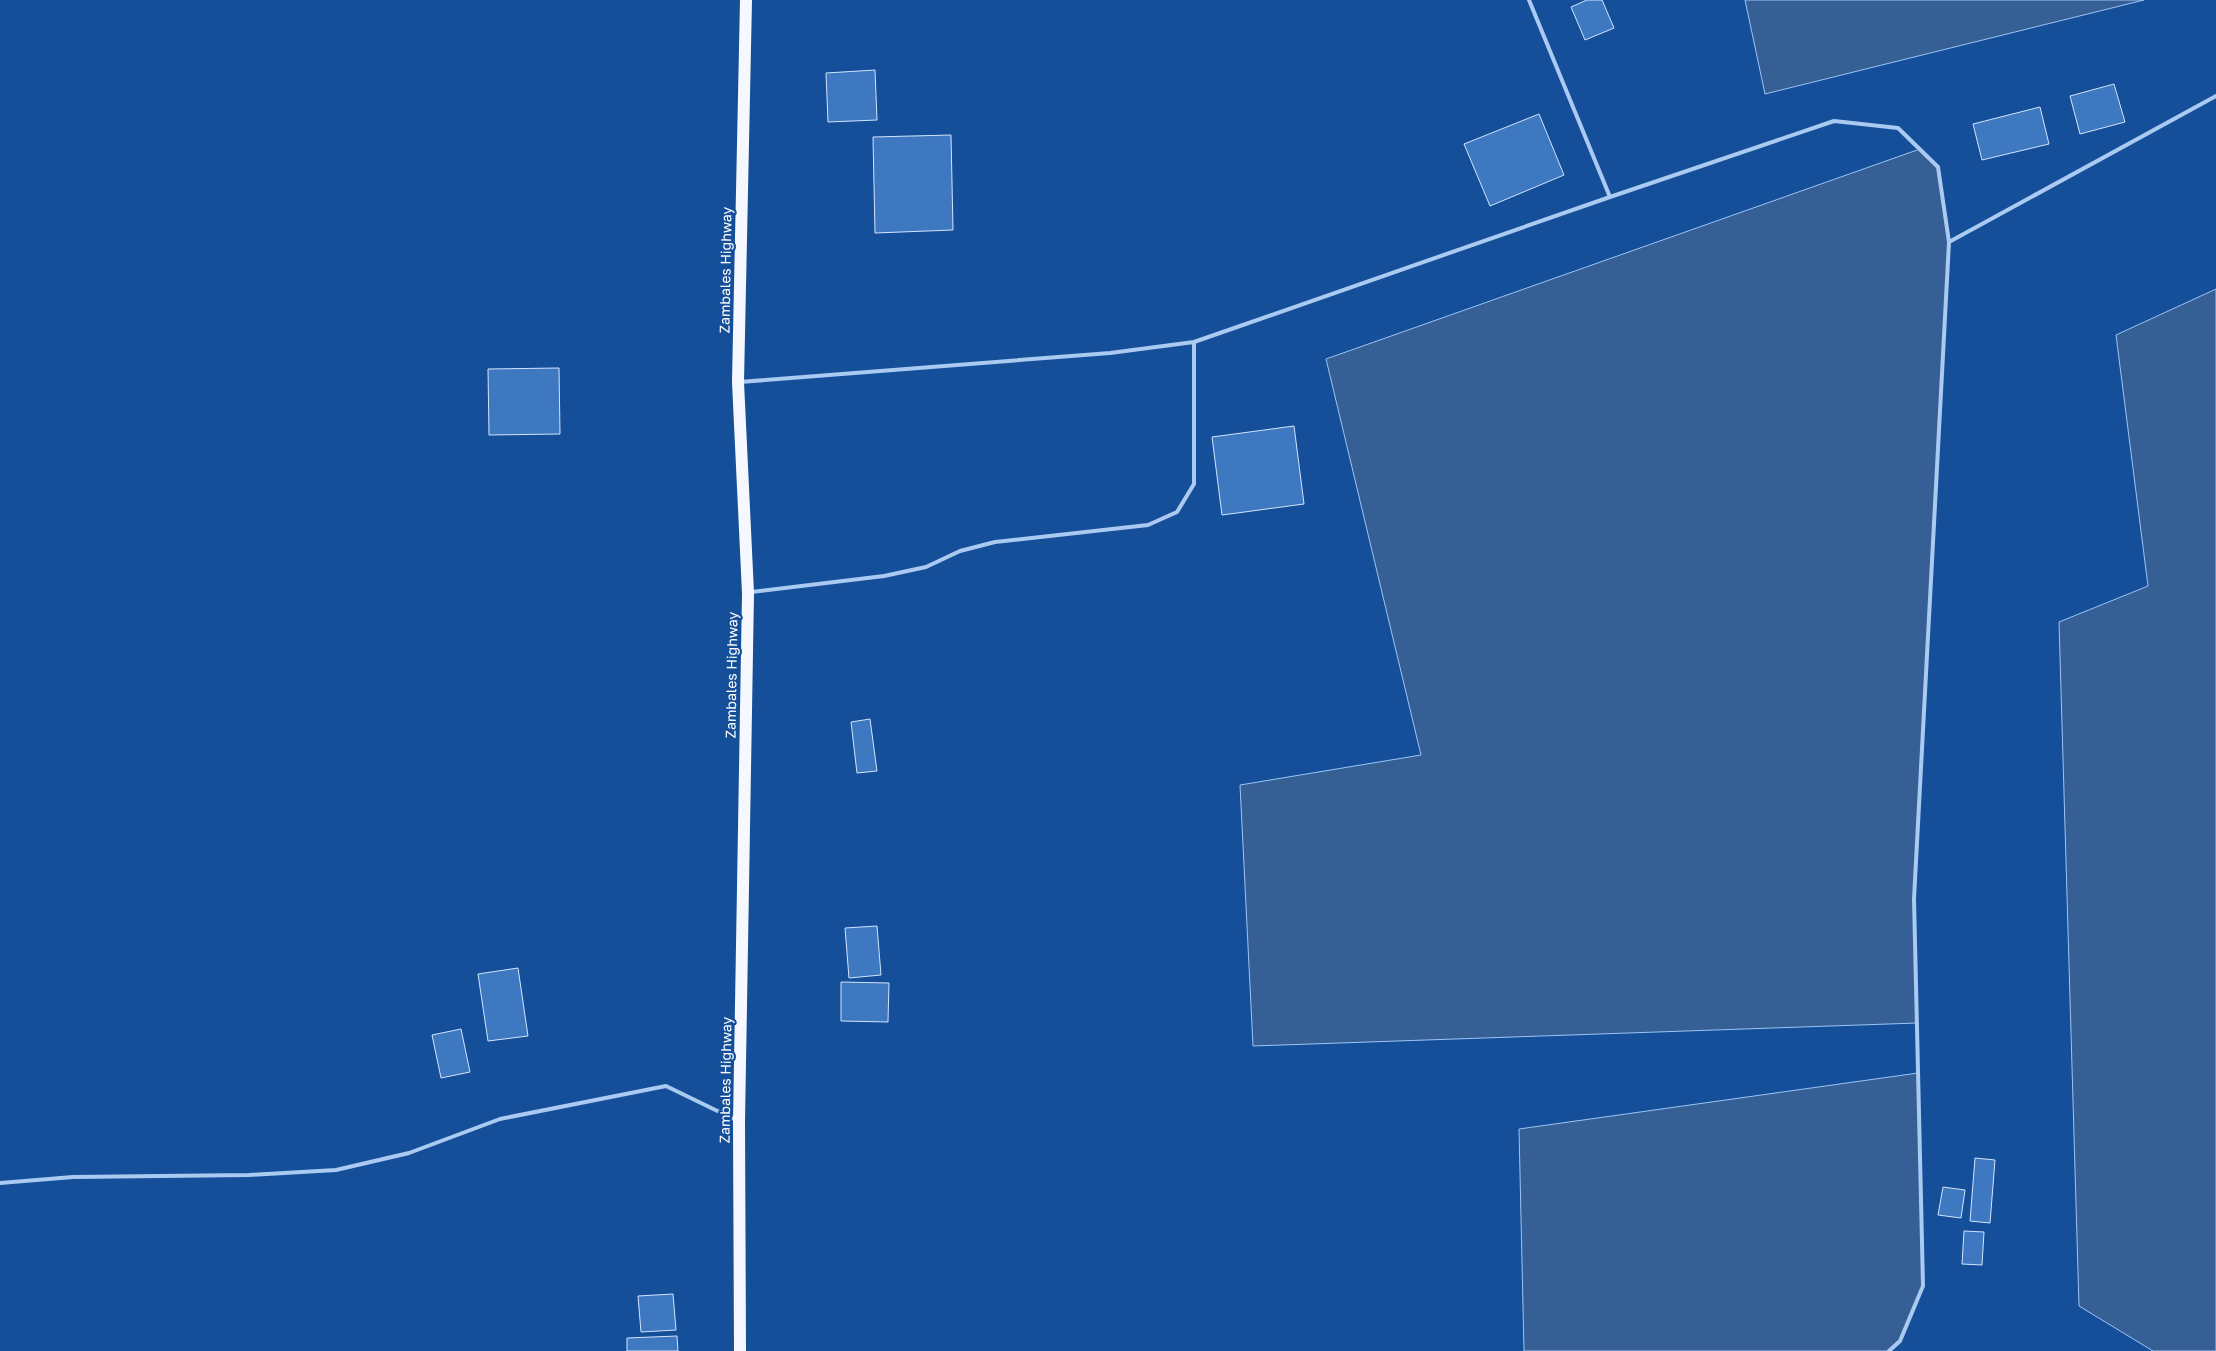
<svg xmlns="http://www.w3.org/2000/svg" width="2216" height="1351" font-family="'Golos Text',sans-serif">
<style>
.water{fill:#365f95;stroke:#9cc5f5}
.building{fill:#3e78c1;stroke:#d1e5fd}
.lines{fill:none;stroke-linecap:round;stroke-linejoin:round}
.service{stroke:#aacaf2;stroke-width:4}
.primary{stroke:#f5f9ff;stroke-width:12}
.labels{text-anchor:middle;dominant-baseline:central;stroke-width:4.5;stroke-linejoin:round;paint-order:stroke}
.street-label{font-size:14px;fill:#fff;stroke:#154f99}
</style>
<rect width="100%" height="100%" fill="#154f99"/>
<path class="water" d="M1745 0H2144L1765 94Z
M1920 149 1938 167 1949 242 1914 899 1917 1023 1253 1046 1240 785 1421 755 1326 359Z
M2216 289V1351H2153L2079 1306 2059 622 2148 586 2116 335Z
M1918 1073 1923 1286 1900 1341 1889 1351H1524L1519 1129Z"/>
<path class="building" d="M1587 0H1602L1614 28 1585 40 1571 7Z
M875 70 877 120 828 122 826 73Z
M2114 84 2125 122 2080 134 2070 96Z
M2040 107 2049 144 1982 160 1973 124Z
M1539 114 1564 175 1490 206 1464 144Z
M951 135 953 230 875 233 873 137Z
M559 368 560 434 489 435 488 369Z
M1294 426 1304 504 1222 515 1212 437Z
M870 719 877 771 857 773 851 722Z
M877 926 881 975 849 978 845 928Z
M518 968 528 1036 488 1041 478 974Z
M841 982 889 983 888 1022 841 1021Z
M461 1029 470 1072 441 1078 432 1035Z
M1975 1158 1995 1160 1990 1223 1970 1221Z
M1943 1187 1965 1190 1961 1218 1938 1215Z
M1964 1231 1984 1232 1982 1265 1962 1264Z
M673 1294 676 1330 641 1332 638 1296Z
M677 1336 678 1351H627V1338Z"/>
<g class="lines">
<path class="service" d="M1529 0 1610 197
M1949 242 2216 96
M740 382 1110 353 1194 342 1610 197 1834 121 1898 128 1938 167 1949 242 1914 899 1923 1286 1900 1341 1889 1351
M751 592 884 576 926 567 960 551 995 542 1148 525 1177 512 1194 484V342
M0 1183 73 1177 249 1175 336 1170 409 1153 500 1119 666 1086 736 1120"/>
<path class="primary" d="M740 1351 739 1122 748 593 738 382 746 0"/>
</g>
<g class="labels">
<g class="street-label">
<text transform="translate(725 270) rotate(-89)">Zambales Highway</text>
<text transform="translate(731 675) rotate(-89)">Zambales Highway</text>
<text transform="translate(725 1080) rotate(-89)">Zambales Highway</text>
</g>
</g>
</svg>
